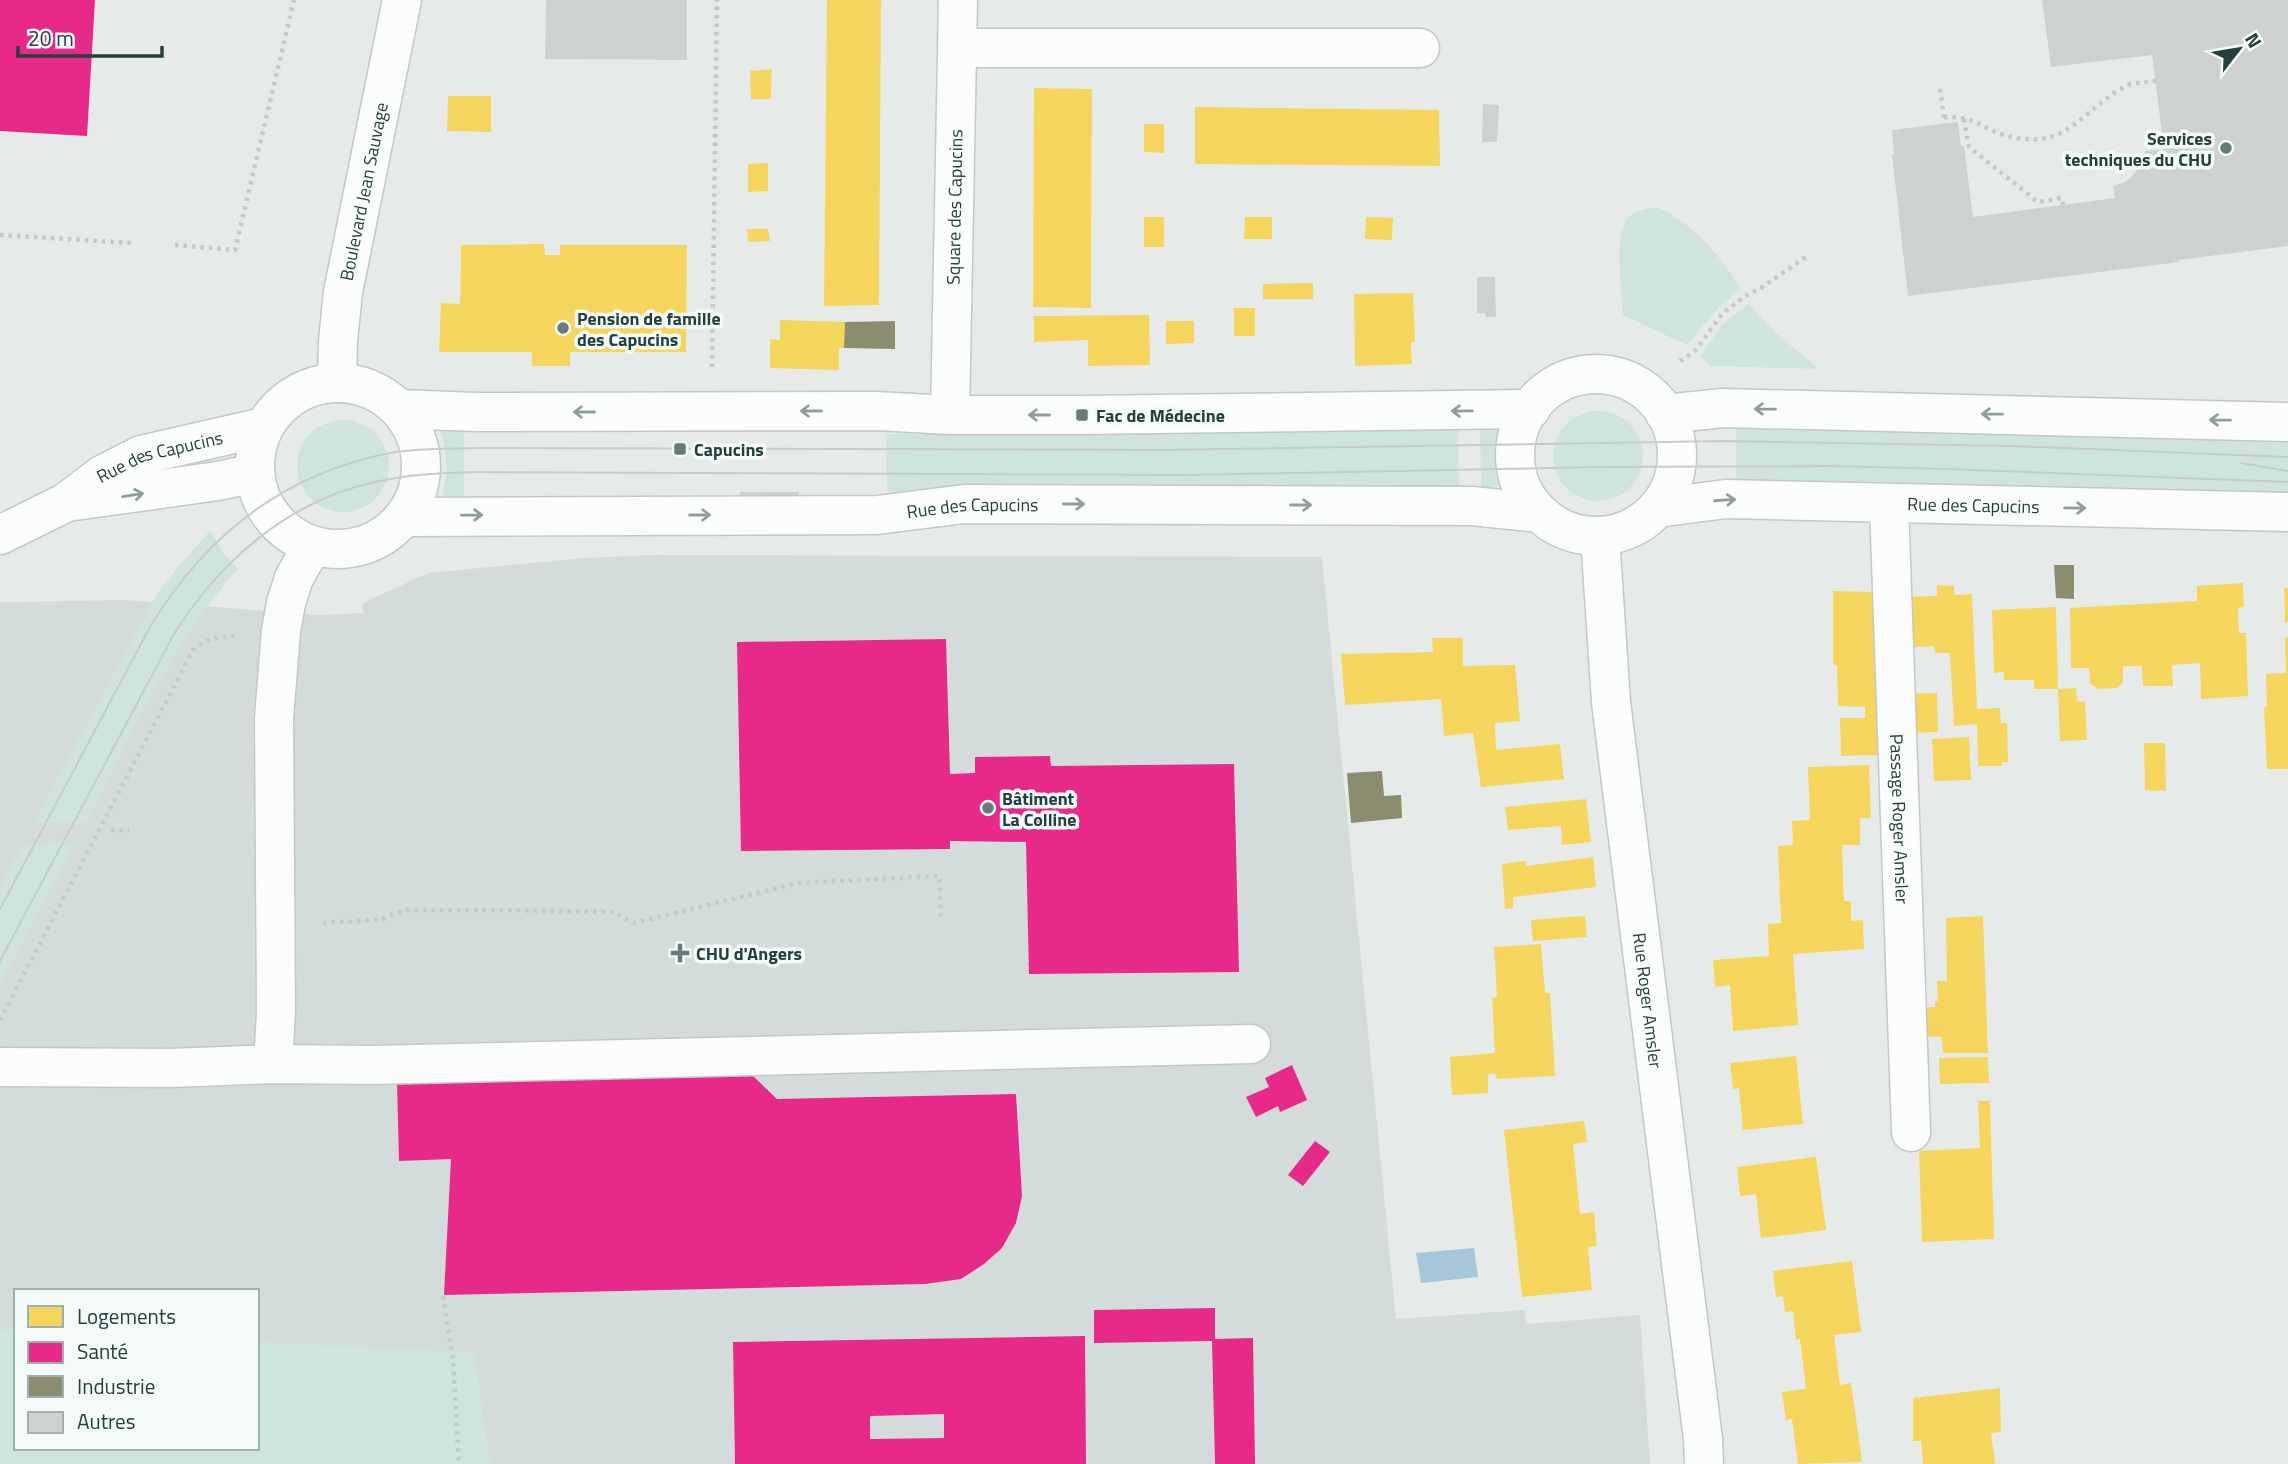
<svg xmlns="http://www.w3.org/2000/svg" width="2288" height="1464" font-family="'Titillium Web',sans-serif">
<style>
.built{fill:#d4dcdb;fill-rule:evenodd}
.green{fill:#cfe4da}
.water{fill:#a6c7da}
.homes{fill:#f6d55c}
.health{fill:#e7298a;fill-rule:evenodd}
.industry{fill:#8c8c6e}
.building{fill:#cdd2d1}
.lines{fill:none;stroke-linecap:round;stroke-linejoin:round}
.minor-casing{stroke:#c3c8c7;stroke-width:41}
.path{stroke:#c2cbca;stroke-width:4.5;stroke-dasharray:3.5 5;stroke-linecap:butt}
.minor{stroke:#fbfcfc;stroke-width:38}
.tram{stroke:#c7cccb;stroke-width:2}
.oneway{stroke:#8f9e9d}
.poi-dot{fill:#677c7a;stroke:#f4faf8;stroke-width:2.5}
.labels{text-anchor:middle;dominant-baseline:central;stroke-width:7;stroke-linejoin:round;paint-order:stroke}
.poi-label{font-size:18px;font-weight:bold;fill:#23403e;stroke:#f4faf8;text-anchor:start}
.street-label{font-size:18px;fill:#23403e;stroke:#f4faf8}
</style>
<rect width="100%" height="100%" fill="#e6ebea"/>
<path class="built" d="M651 555 1322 557 1396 1319 1525 1310 1526 1324 1640 1315 1650 1464H0V602L126 600 319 615 363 613V603L428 573 583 558ZM16 1291H257V1448H16Z"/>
<path class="green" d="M1656 207C1693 222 1719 255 1741 288L1719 307 1687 345 1623 315C1622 292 1614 238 1626 221 1632 211 1645 209 1656 207Z
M1749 304 1776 333 1819 369 1710 366 1700 356 1723 324Z
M1553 456a45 45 0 1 1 90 0a45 45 0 1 1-90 0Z
M297 466a46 46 0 1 1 92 0a46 46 0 1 1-92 0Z
M464 422V499H441C449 472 448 448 437 423Z
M1736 423 2288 440V499L1736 483Z
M1480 427H1499C1493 447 1492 468 1500 487L1481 488Z
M1458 428 1459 488 887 492 886 434Z
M210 531 223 552 238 569C172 642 131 735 86 822L34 823 158 592 176 569Z
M75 843 1 983 0 988V887L23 844Z
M0 1329 16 1330V1448H257V1342L474 1353 490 1464H0Z"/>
<path class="water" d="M1474 1248 1478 1277 1421 1283 1416 1253Z"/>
<path class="homes" d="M827 0H881L879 305 824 306Z
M772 69 771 99H751L750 71Z
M1034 88 1092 89 1091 308 1033 307Z
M448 96H491V132L447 131Z
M1195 107 1439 110 1440 166 1195 164Z
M1144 124H1164V153L1144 152Z
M768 163V191L748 192V164Z
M1144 217H1164V247H1144Z
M1245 217H1272V239H1244Z
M1366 217 1393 218 1392 240 1365 239Z
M747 229H768L770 241 748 242Z
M544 244 545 255H560V245H687L686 352H570V366H532V352H439L441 303 460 304 461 245Z
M1313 283V299H1263V284Z
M1413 293 1415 342 1411 343 1412 364 1355 366 1354 294Z
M1234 308H1255V336H1234Z
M1149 315 1150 365 1088 366V340L1034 342V316Z
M780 320 845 322 844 348H839V370L770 368V339L780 340Z
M1166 321H1194V343L1166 344Z
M2243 583 2244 607 2238 608 2239 633H2246L2248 696 2201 699 2200 663 2172 665 2173 686H2143L2142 666H2123V682L2117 688 2098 689 2090 683 2089 668H2071L2070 608 2197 601V586Z
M1937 585 1954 586V595L1972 594 1977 709 2000 708 2001 723H2007L2008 762H2002V766H1978L1977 724 1954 726 1950 653H1935L1934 646 1903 648V597L1937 596Z
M2284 588H2288V622H2285Z
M1833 591 1877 592 1880 755 1841 756 1840 718H1865V707L1838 706 1837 666 1833 664Z
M2056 607 2058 689H2034V680H2004V672L1994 673 1992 610Z
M2285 637H2288V769H2267L2264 708 2267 706 2266 674 2286 673Z
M1432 638H1463V666L1515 665 1520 721 1495 723 1496 750 1560 744 1564 779 1481 787 1473 733 1444 736 1441 699 1345 705 1341 654 1433 652Z
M2076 688 2077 701 2085 702 2087 740 2060 741 2058 689Z
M1937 693 1938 732 1905 733V694Z
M1969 737 1971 780 1934 781 1932 739Z
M2144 743H2165L2166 791 2145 790Z
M1869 765 1871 818H1860V845H1842L1844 901H1851V921L1863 920 1864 949 1793 954 1798 1025 1733 1031 1730 985 1715 987 1713 960 1769 956 1768 924 1781 923 1778 846 1793 845 1792 821 1810 820 1808 767Z
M1586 799 1591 842 1562 845 1561 826 1508 830 1505 807Z
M1593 857 1596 887 1513 897V908L1505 909 1502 864 1526 861V866Z
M1585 916 1587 937 1533 941 1531 920Z
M1983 916 1988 1053H1943L1942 1037 1922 1036 1920 1008 1935 1007V1001H1938L1937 981H1947L1946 918Z
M1541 944 1545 993H1550L1555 1076 1497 1079 1495 1073 1488 1074V1093L1452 1095 1450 1057 1495 1053 1492 998 1497 997 1494 947Z
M1796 1056 1803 1124 1743 1130 1739 1088 1733 1089 1730 1063Z
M1988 1057 1989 1083 1940 1084 1939 1058Z
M1978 1101H1990L1994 1239 1922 1242 1919 1151 1980 1148Z
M1584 1121 1587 1142 1573 1144 1580 1214 1594 1212 1597 1246 1588 1247 1592 1290 1522 1297 1504 1130Z
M1816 1157 1826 1230 1761 1238 1756 1194 1740 1196 1737 1167Z
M1852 1261 1861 1332 1834 1335 1840 1385 1851 1383 1862 1462 1798 1464 1792 1419 1786 1420 1782 1392 1806 1389 1800 1339 1796 1340 1793 1311 1785 1312 1783 1296 1776 1297 1773 1271Z
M2000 1388 2001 1432 1991 1433 1995 1464H1923L1921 1441H1913V1398Z"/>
<path class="health" d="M0 0H95L87 136 0 131Z
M946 639 950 774 975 773V757L1050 756 1051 766 1234 764 1239 972 1029 974 1026 842 950 841V849L741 851 737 642Z
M1292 1065 1307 1100 1280 1112 1278 1106 1256 1117 1246 1097 1269 1087 1265 1078Z
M753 1076 777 1099 1016 1094 1022 1196 1016 1223 1002 1248 984 1264 961 1279 925 1284 444 1295 451 1159 399 1161 397 1082Z
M1315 1141 1330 1152 1303 1186 1288 1175Z
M1215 1308V1339L1253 1338 1255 1464H1215L1212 1341 1094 1343V1310Z
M1085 1336 1086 1464H735L733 1342ZM944 1414V1438L870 1439V1416Z"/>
<path class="industry" d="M895 321V349L844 348 845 322Z
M2054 565H2074V599L2056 598Z
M1382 771 1384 796 1401 795 1402 818 1351 823 1347 773Z"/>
<path class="building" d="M546 0H687V60L545 59Z
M2042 0H2288V246L2178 260 2179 262 1908 296 1892 155 1894 154 1892 130 1958 122 1961 147 1964 146 1973 217 2115 198 2113 186 2125 182 2135 173 2141 163 2145 151 2164 149 2152 55 2051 67Z
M1483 104 1499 105 1497 142H1482Z
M1477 277H1495L1496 317H1486L1485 313H1477Z
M740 492H799V503L740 504Z"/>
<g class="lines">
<defs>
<g id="minor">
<path d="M958 48H1420"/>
<circle cx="1596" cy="455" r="81"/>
<circle cx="338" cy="466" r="83"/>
<path id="s1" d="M337 383 338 341 343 292 402 0"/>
<path d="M399 409 476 412 876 411 950 415H1082L1531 409"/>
<path d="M1665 414 1723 408 2288 422"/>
<path id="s2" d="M950 415 958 0"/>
<path d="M67 502 218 481 255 473"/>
<path id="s3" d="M1889 504 1911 1132"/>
<path id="s4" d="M1657 508 1726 499 2288 512"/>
<path id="s5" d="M404 517 877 515 964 504 1472 506 1540 513"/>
<path id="s6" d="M0 535 65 503 102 475 141 455 264 427"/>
<path id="s7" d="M1600 536 1611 702 1703 1439 1704 1464"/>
<path d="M273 1064 276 1013 274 718 281 631 286 603 294 578 312 546"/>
<path d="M0 1067 170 1068 273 1064 372 1065 1251 1044"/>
</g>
</defs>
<use href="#minor" class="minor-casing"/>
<path class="path" d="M1940 89 1945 123
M1944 117C1951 117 1959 117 1966 119 1978 122 1989 130 2001 134 2063 153 2075 118 2120 89L2130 84 2156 81
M1964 119 1969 147 2038 202 2062 198 2063 205
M0 235 132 243
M175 245 235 250 294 0
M1680 361 1695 351 1722 314 1745 296 1761 288 1807 256
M712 367 717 0
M111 830H129
M323 923 380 920 405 910H498L614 912 634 923 798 883 939 876 941 919
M0 1020 193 650C207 638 218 637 236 636
M443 1296 453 1360 459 1464"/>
<use href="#minor" class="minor"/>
<path class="tram" d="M2241 463 2288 471
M0 909 150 627C203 539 278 478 380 455 411 448 445 449 476 448L1164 450 1725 441 2011 446 2288 457
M0 961 174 634C220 561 288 501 375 482 408 474 443 473 477 472L1189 475 1597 467 1833 466 1948 469 2288 482"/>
</g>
<defs><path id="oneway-shaft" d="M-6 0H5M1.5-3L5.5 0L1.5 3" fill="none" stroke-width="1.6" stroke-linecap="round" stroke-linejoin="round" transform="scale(1.75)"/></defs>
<g class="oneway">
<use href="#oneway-shaft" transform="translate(1765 409) rotate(-179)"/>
<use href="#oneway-shaft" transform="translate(811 411) rotate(180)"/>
<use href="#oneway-shaft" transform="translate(1462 411) rotate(179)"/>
<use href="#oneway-shaft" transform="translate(584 412) rotate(180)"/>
<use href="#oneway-shaft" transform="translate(1992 414) rotate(-179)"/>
<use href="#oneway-shaft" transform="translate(1039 415) rotate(-180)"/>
<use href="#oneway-shaft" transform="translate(2220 420) rotate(-179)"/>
<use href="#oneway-shaft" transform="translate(133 495) rotate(-9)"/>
<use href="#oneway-shaft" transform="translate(1725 500) rotate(-4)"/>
<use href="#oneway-shaft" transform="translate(1074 504)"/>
<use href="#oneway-shaft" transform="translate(1301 505)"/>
<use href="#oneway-shaft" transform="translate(2075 508) rotate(1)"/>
<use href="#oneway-shaft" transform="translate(472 515) rotate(-1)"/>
<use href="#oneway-shaft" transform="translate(700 515)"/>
</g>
<g class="poi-dot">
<circle cx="2226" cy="148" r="7"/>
<circle cx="563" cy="328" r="7"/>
<rect x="1075" y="408" width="14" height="14" rx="3.5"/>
<rect x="673" y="442" width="14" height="14" rx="3.5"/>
<circle cx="988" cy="808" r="7"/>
<path d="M676.5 942.5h7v7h7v7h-7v7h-7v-7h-7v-7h7z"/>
</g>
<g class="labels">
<g class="poi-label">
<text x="2212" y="138" text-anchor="end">Services<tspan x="2212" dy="21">techniques du CHU</tspan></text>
<text x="577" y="318">Pension de famille<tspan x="577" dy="21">des Capucins</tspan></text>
<text x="1096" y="415">Fac de Médecine</text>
<text x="694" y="449">Capucins</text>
<text x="1002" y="798">Bâtiment<tspan x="1002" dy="21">La Colline</tspan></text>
<text x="696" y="953">CHU d'Angers</text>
</g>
<g class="street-label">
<text stroke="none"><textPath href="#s1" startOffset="194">Boulevard Jean Sauvage</textPath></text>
<text stroke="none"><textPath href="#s2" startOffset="208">Square des Capucins</textPath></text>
<text stroke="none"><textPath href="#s6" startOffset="180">Rue des Capucins</textPath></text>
<text stroke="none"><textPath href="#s4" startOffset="317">Rue des Capucins</textPath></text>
<text stroke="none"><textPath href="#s5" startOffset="569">Rue des Capucins</textPath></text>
<text stroke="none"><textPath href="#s3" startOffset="315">Passage Roger Amsler</textPath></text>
<text stroke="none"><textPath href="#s7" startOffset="467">Rue Roger Amsler</textPath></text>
</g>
</g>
<rect x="14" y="1289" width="245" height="161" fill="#f4faf8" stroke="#a0b0ae" stroke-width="2"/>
<rect x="28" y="1306" width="35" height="21" fill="#f6d55c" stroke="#a0b0ae" stroke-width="2"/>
<text x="77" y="1324" font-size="21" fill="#23403e">Logements</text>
<rect x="28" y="1342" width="35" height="21" fill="#e7298a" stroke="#a0b0ae" stroke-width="2"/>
<text x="77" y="1359" font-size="21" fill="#23403e">Santé</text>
<rect x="28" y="1376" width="35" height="21" fill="#8c8c6e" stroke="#a0b0ae" stroke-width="2"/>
<text x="77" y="1394" font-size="21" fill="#23403e">Industrie</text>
<rect x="28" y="1412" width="35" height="21" fill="#cdd2d1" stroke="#a0b0ae" stroke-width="2"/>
<text x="77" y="1429" font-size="21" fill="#23403e">Autres</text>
<g transform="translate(2239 49) rotate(59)" stroke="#f4faf8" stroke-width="5" paint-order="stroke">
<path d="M0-5L12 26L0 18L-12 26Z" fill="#23403e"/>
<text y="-10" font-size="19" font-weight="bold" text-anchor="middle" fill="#23403e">N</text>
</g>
<path d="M18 46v10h144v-10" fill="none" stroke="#23403e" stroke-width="3.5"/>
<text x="28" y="46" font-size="21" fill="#23403e" stroke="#f4faf8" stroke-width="5" paint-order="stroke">20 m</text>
</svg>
